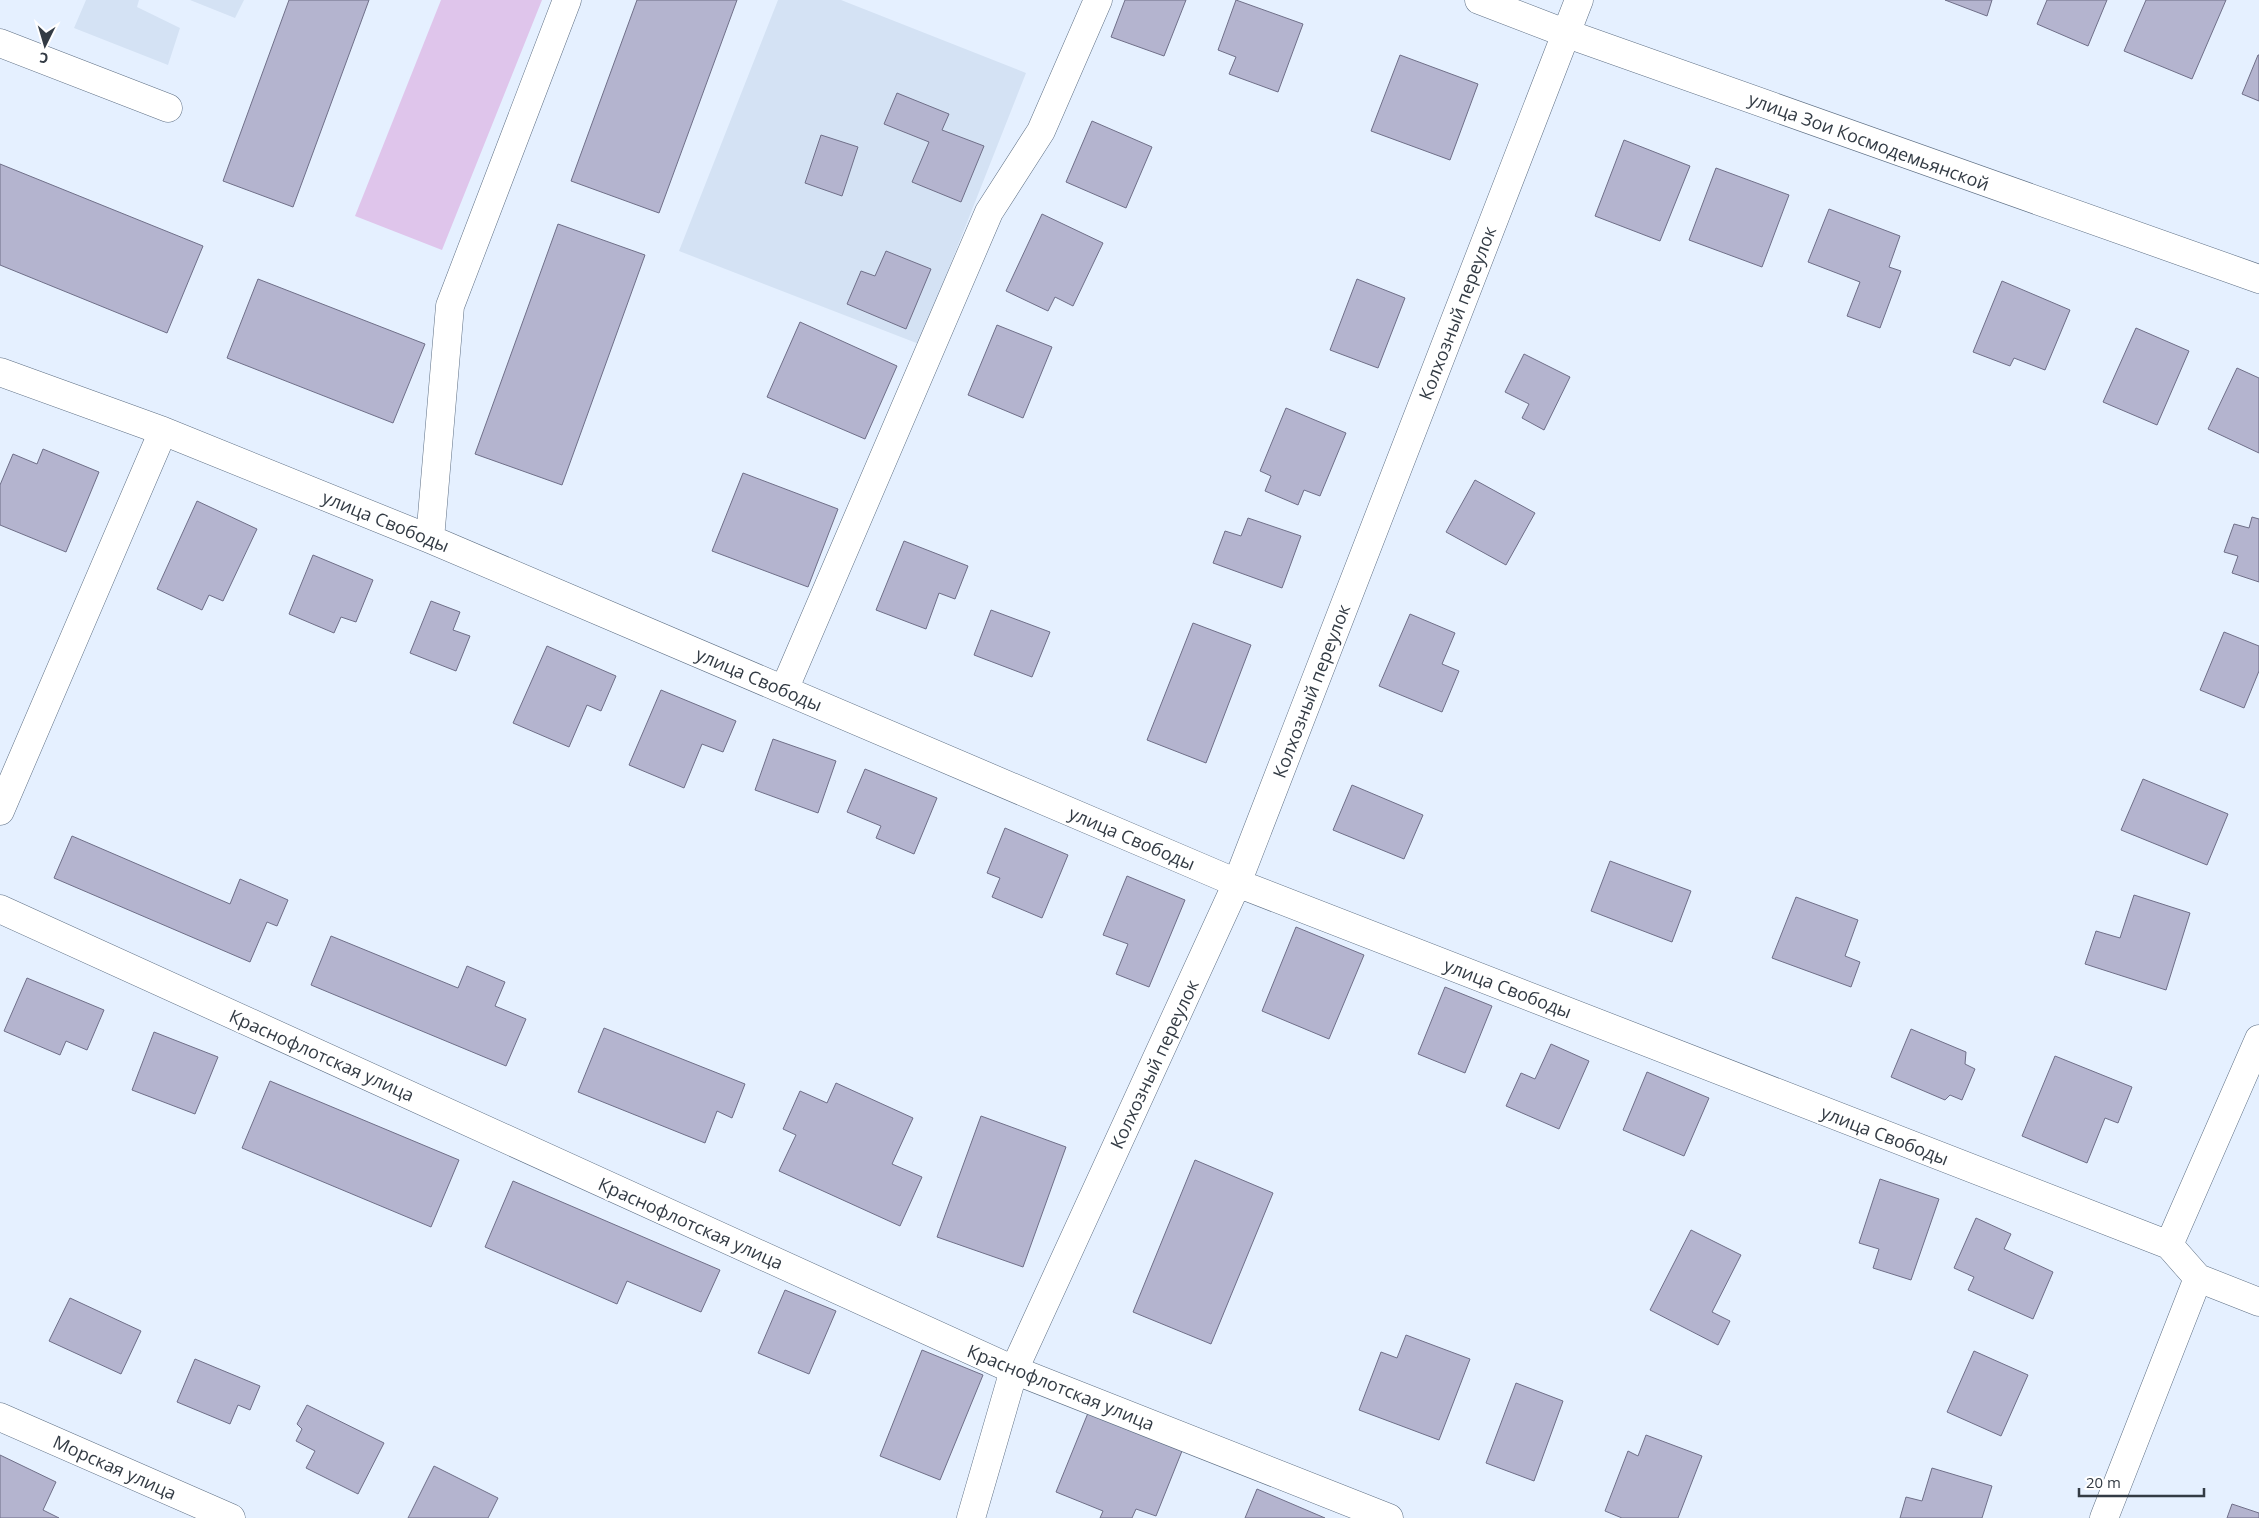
<svg xmlns="http://www.w3.org/2000/svg" width="2259" height="1518" font-family="'Open Sans',sans-serif">
<style>
.built{fill:#d4e2f4}
.green{fill:#dfc5eb}
.building{fill:#b4b4cf;stroke:#6f6f88}
.lines{fill:none;stroke-linecap:round;stroke-linejoin:round}
.minor-casing{stroke:#5e6f84;stroke-width:29}
.minor{stroke:#fff;stroke-width:28}
.labels{text-anchor:middle;dominant-baseline:central;stroke-width:4.5;stroke-linejoin:round;paint-order:stroke}
.street-label{font-size:18px;fill:#333b44;stroke:#fff}
</style>
<rect width="100%" height="100%" fill="#e5f0ff"/>
<path class="built" d="M86 0H139L137 7 180 28 168 65 74 28Z
M190 0H244L235 18Z
M778 0H841L1026 73 919 344 679 251Z"/>
<path class="green" d="M441 0H542L442 250 355 216Z"/>
<path class="building" d="M289 0H369L293 207 223 181Z
M637 0H737L659 213 571 181Z
M1125 0H1186L1164 56 1111 37Z
M1236 0 1303 24 1278 92 1229 74 1236 57 1218 50Z
M1945 0H1992L1987 16Z
M2047 0H2107L2088 46 2037 24Z
M2146 0H2226L2192 79 2124 51Z
M1400 55 1478 84 1450 160 1371 131Z
M2258 55H2259V101L2242 94Z
M897 93 949 114 942 130 984 146 961 202 912 182 929 142 884 124Z
M1092 121 1152 147 1126 208 1066 182Z
M821 135 858 147 842 196 805 183Z
M1624 140 1690 166 1660 241 1595 216Z
M0 164 203 246 167 333 0 265Z
M1716 168 1789 195 1762 267 1689 240Z
M1829 209 1900 236 1889 267 1901 271 1880 328 1847 316 1860 282 1808 262Z
M1042 214 1103 243 1073 306 1055 297 1048 311 1006 291Z
M558 224 645 255 562 485 475 454Z
M886 251 931 269 906 329 847 304 861 271 875 276Z
M258 279 425 344 393 423 227 358Z
M1357 279 1405 298 1378 368 1330 350Z
M2002 281 2070 310 2045 370 2014 358 2010 366 1973 352Z
M800 322 897 366 865 439 767 397Z
M997 325 1052 347 1023 418 968 395Z
M2136 328 2189 351 2157 425 2103 402Z
M1524 354 1570 377 1544 430 1522 418 1529 404 1505 392Z
M2237 368 2259 378V453L2208 429Z
M1286 408 1346 433 1320 496 1304 490 1298 505 1265 491 1271 476 1260 471Z
M43 449 99 472 66 552 0 525V485L13 454 37 464Z
M743 473 838 509 808 587 712 551Z
M1475 480 1535 513 1506 565 1446 532Z
M197 501 257 529 223 601 209 595 202 610 157 589Z
M2252 517 2259 519V582L2232 573 2238 556 2224 552 2234 524 2249 528Z
M1248 518 1301 536 1282 588 1213 563 1225 531 1241 536Z
M904 541 968 566 955 599 939 593 926 629 876 610Z
M313 555 373 580 356 622 341 617 334 633 289 614Z
M431 601 460 612 453 630 470 636 456 671 410 653Z
M991 610 1050 632 1032 677 974 655Z
M1410 614 1455 633 1442 664 1459 671 1442 712 1379 686Z
M1193 623 1251 645 1206 763 1147 740Z
M2224 632 2259 646V671L2244 708 2200 690Z
M547 646 616 676 601 711 587 705 569 747 513 723Z
M661 690 736 721 723 752 702 744 684 788 629 765Z
M773 739 836 761 818 813 755 790Z
M865 769 937 798 914 854 876 838 881 826 847 812Z
M2143 779 2228 814 2207 865 2121 830Z
M1352 785 1423 815 1404 859 1333 830Z
M1005 828 1068 855 1042 918 992 897 1000 878 987 873Z
M72 836 230 904 240 879 288 900 277 926 267 922 250 962 54 878Z
M1610 861 1691 891 1672 942 1591 911Z
M1127 876 1185 900 1149 987 1116 974 1128 944 1103 935Z
M2134 895 2190 913 2166 990 2085 964 2096 931 2120 938Z
M1796 897 1858 920 1845 956 1860 962 1851 987 1772 958Z
M1296 927 1364 955 1329 1039 1262 1011Z
M331 936 458 988 467 966 505 982 495 1006 526 1019 506 1066 311 985Z
M27 978 104 1010 87 1050 66 1041 60 1055 4 1031Z
M1445 987 1492 1006 1465 1073 1418 1054Z
M604 1028 745 1084 732 1118 717 1111 705 1143 578 1092Z
M1911 1029 1966 1052 1965 1064 1975 1069 1962 1100 1950 1095 1945 1100 1891 1077Z
M154 1032 218 1057 195 1114 132 1090Z
M1551 1044 1589 1061 1559 1129 1506 1106 1521 1073 1535 1079Z
M2055 1056 2132 1087 2118 1123 2105 1118 2087 1163 2022 1136Z
M1647 1072 1709 1098 1684 1156 1623 1130Z
M270 1081 459 1160 431 1227 242 1148Z
M836 1083 913 1118 892 1164 922 1177 900 1226 779 1171 796 1135 783 1129 800 1091 827 1103Z
M981 1116 1066 1147 1023 1267 937 1237Z
M1195 1160 1273 1193 1211 1344 1133 1312Z
M1880 1179 1939 1199 1911 1280 1873 1268 1879 1249 1859 1243Z
M513 1181 720 1270 701 1312 627 1281 617 1304 485 1247Z
M1976 1218 2011 1234 2004 1249 2053 1272 2033 1319 1968 1290 1974 1277 1954 1268Z
M1691 1230 1741 1255 1712 1312 1730 1321 1718 1345 1650 1310Z
M785 1290 836 1311 809 1374 758 1353Z
M70 1298 141 1331 121 1374 49 1341Z
M1406 1335 1470 1359 1439 1440 1359 1410 1381 1352 1397 1358Z
M922 1350 983 1375 940 1480 880 1456Z
M1974 1351 2028 1375 2001 1436 1947 1412Z
M195 1359 260 1386 250 1410 238 1405 230 1424 177 1402Z
M1516 1383 1563 1401 1534 1481 1486 1463Z
M307 1405 384 1443 358 1494 306 1468 315 1451 296 1441 302 1429 297 1424Z
M1088 1413 1182 1451 1156 1516 1136 1509 1132 1518H1100L1103 1511 1056 1492Z
M1646 1435 1702 1456 1678 1518H1622L1605 1511 1628 1451 1638 1456Z
M0 1455 56 1482 43 1510 59 1518H0Z
M434 1466 498 1498 488 1518H408Z
M1932 1468 1992 1486 1982 1518H1900L1906 1497 1922 1501Z
M1257 1489 1325 1518H1245Z
M2232 1504 2259 1513V1518H2227Z"/>
<g class="lines">
<defs>
<path id="minor" d="M1479 0 1565 33 2259 279
M0 43 168 108
M0 372 163 431 430 539 1237 883 2169 1245 2198 1278 2259 1302
M430 539 450 306 567 0
M784 690 989 212 1041 131 1098 0
M0 811 163 431
M0 909 1014 1370 1389 1518
M2169 1245 2259 1039
M0 1417 231 1518
M971 1518 1014 1370 1237 883 1579 0
M2104 1518 2198 1278"/>
</defs>
<use href="#minor" class="minor-casing"/>
<use href="#minor" class="minor"/>
</g>
<g class="labels">
<g class="street-label">
<text transform="translate(1869 141) rotate(20)">улица Зои Космодемьянской</text>
<text transform="translate(1457 313) rotate(-69)">Колхозный переулок</text>
<text transform="translate(386 521) rotate(22)">улица Свободы</text>
<text transform="translate(759 679) rotate(23)">улица Свободы</text>
<text transform="translate(1311 691) rotate(-69)">Колхозный переулок</text>
<text transform="translate(1132 838) rotate(23)">улица Свободы</text>
<text transform="translate(1508 988) rotate(21)">улица Свободы</text>
<text transform="translate(322 1055) rotate(24)">Краснофлотская улица</text>
<text transform="translate(1154 1064) rotate(-65)">Колхозный переулок</text>
<text transform="translate(1885 1135) rotate(21)">улица Свободы</text>
<text transform="translate(691 1223) rotate(24)">Краснофлотская улица</text>
<text transform="translate(1061 1387) rotate(22)">Краснофлотская улица</text>
<text transform="translate(115 1467) rotate(24)">Морская улица</text>
</g>
</g>
<g transform="translate(45 45) rotate(185)" stroke="#ffffff" stroke-width="4" paint-order="stroke">
<path d="M0-4L9 19L0 12L-9 19Z" fill="#333b44"/>
<text y="-8" font-size="14" font-weight="bold" text-anchor="middle" fill="#333b44">С</text>
</g>
<path d="M2079 1488v8h125v-8" fill="none" stroke="#333b44" stroke-width="2.5"/>
<text x="2086" y="1488" font-size="15" fill="#333b44" stroke="#ffffff" stroke-width="4" paint-order="stroke">20 m</text>
</svg>
